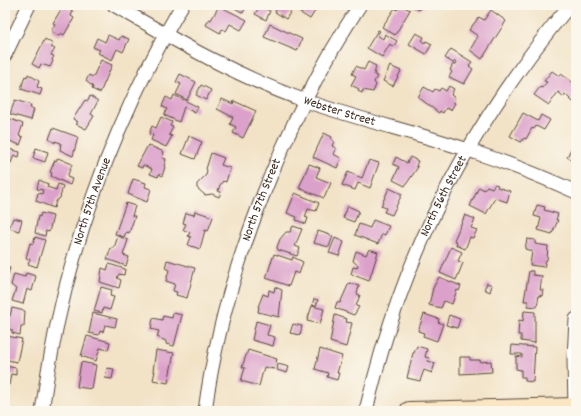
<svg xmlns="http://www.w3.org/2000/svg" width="581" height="416" font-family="Dekko,sans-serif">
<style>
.building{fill:#dca1cb}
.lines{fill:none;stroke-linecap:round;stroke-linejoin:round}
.minor-casing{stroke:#564637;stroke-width:15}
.secondary-casing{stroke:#564637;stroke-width:20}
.minor{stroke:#fff;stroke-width:13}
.secondary{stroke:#fbe6c4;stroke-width:18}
.labels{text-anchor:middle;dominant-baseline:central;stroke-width:3.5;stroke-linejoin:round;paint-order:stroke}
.street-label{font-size:13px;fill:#3b2a1e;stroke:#fbf7ec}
</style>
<rect width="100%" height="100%" fill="#fbf7ec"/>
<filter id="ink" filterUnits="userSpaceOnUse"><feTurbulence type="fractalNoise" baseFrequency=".025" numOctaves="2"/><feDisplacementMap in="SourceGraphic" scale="8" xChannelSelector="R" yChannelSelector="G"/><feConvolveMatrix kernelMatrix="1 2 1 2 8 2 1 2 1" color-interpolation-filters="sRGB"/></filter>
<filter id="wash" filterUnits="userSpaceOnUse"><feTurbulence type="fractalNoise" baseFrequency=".012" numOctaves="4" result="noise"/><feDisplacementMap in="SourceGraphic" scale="16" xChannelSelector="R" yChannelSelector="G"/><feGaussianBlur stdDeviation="0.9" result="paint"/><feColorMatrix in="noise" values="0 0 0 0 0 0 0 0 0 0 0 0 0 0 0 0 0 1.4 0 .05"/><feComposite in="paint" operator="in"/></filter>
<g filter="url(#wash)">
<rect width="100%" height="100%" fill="#f2e3c7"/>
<g id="blocks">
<path class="building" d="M230 5H247L243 13Z
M279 5H289L293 8 286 19 275 12Z
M297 5H318V6L310 19 294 9Z
M400 5 410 10 395 35 382 27 395 8 397 10Z
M410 5H425L419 10Z
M63 6 73 11 71 16 74 18 64 35 61 33 59 36 52 32V29L55 24 53 23Z
M219 6 247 20 241 30 230 24 226 31 222 29 220 33 206 25 209 19 211 20Z
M260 6 270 11 266 20 255 14Z
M491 10 506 21 482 59 470 50 478 36 469 30 479 17 484 20Z
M270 24 302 39 297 51 264 37Z
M378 30 380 31 377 35 383 39 385 34 397 41 393 47 390 44 382 57 367 48Z
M416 33 424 37 422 41 425 43 426 41 432 44 426 54 409 44Z
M108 35 119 40 121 36 129 39 123 52 117 49 112 60 98 53 100 50 93 47 97 38 105 42Z
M45 39 53 44 51 47 55 49 51 55 54 56 52 60 53 61 50 67 41 64 39 68 32 64Z
M451 49 472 62 469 66 473 69 464 84 449 77 452 72 450 70 453 64 455 65 457 62 455 61 453 63 445 58Z
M101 60 112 65 100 93 92 89 93 87 86 81 89 75 93 77Z
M368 62 376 66 374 75 377 76 374 82 376 85 373 92 363 90 362 93 358 91 359 89 351 85 356 76 352 74 356 66 364 70Z
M390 66 401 71 393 86 383 81Z
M552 71 559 76 561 74 575 84 573 87 576 89V98L573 102 565 94 564 97 558 92 549 105 534 95 540 87 542 88 547 82 544 81Z
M28 74 39 81 37 87 42 89 40 95 21 89 25 76 27 77Z
M180 74 196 82 187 100 176 94 181 84 176 82Z
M201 85 211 90 206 100 196 95Z
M449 86 454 89 451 95 455 98 453 102 455 103 451 110 446 108 443 113 440 111 439 113 418 97 424 87 433 92 435 89 439 91 441 88 446 91Z
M174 95 198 107 195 113 184 107 179 122 164 115 167 109 162 106 166 97 172 100Z
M90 96 98 101 91 114 94 116 86 129 76 124 78 122 73 119 85 100 88 101Z
M222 99 233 104 234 101 256 111 243 138 233 133 236 127 230 124 233 117 217 109Z
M15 100 31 105 30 108 34 109 31 120 10 114Z
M523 113 538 121 541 115 550 120 544 130 536 126 534 129 532 128 526 139 524 138 521 142 510 136Z
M161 117 172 122 170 126 173 127 169 135 172 136 166 147 151 140 153 135 149 134 152 126 156 128Z
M11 119 23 124 19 136 23 137 20 145 5 139 7 133 5 128Z
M53 128 78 137 73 156 60 150 61 143 55 141V143L49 139Z
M324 133 332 137 331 139 334 141 332 146 336 148 333 154 341 158 337 168 313 157Z
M189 136 202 142 195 159 182 154Z
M148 145 164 152 162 158 166 159 164 166 165 167 162 176 159 174 158 177 150 174 152 169 143 165 142 168 137 166Z
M572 147 576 149V162L567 157Z
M5 148 20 152 19 157 14 155 11 163 5 161Z
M36 148 48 152 45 162 33 158Z
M211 153 224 158 221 165 230 168 226 182 223 181 220 185 218 191 221 192 219 197 212 194 205 195 197 188V184L206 175 207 170 206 169Z
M396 157 407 163 410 157 418 161 416 166 418 167 405 186 393 180 399 167 393 164Z
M58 158 72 164 67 177 72 179 70 185 51 176 52 173 50 172 55 160 56 161Z
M369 160 379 163 370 188 358 183 355 190 342 185 348 172 362 178Z
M309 164 320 168 316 177 331 183 324 198 299 188Z
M133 179 146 183 145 187 151 189 147 202 128 194Z
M39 180 48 184 47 187 56 190 58 184 63 186 60 198 56 201 54 208 36 201 38 193 42 194 43 190 37 189Z
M495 184 498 185 497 187 510 191 507 202 495 198 486 214 470 206 479 187 484 190 487 186 492 188Z
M389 188 402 194 392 215 384 212 386 208 381 206Z
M295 193 319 203 316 211 308 209 305 217 308 218 306 224 296 220 297 217 287 213Z
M126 203 135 206 132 216H135L129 233 126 232 124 237 115 234Z
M537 205 545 207 544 210 558 214 556 220H558L552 234 538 230 541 218 534 216Z
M348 206 359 211 354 222 343 218Z
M195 211 213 217 208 231 205 230 200 249 188 245 191 237 188 236 190 232 183 230 186 224 183 223 186 213 194 215Z
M41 213 53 216 49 232 46 231 45 236 35 233 38 216 40 217Z
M465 215 475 219 471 228 477 230 473 238 470 237 465 249 456 245 457 242 454 240Z
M13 218 22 220 19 231 9 228Z
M373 220 389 226 385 235 382 234 378 244 355 235 359 224 370 228Z
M293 226 302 229 295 246 300 248 297 256 278 250 277 247 280 239 286 232H290Z
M318 231 333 236 329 247 314 243Z
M118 236 128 240 123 255 129 257 126 266 107 259 111 248H114Z
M35 237 45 240 37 267 28 264 30 259 26 258 30 243 33 244Z
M335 238 344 242 339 256 329 253Z
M527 239 535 240V244L548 246 547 260H546L544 267 530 265 532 251 525 249Z
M451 247 462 252 458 261 463 263 456 280 440 273Z
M369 249 378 252 369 281 351 274 353 267 357 268 358 265 353 261 356 251 366 255Z
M274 254 292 260 293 257 303 262 299 274 294 272 289 286 266 278Z
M167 260 195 268 187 298 176 295 177 292 173 291 175 284 166 281 169 270 165 268Z
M109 264 125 269 124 275 119 274 117 278 121 280 119 288 100 282 102 268 107 270Z
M5 266 10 268 7 278 5 277Z
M529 271H533V275L542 276 540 290H543L542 296 539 295 537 307 528 306V301H524Z
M26 273 36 276 32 291 27 289 23 304 12 301 16 289 11 285 14 274 25 277Z
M439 277 461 286 459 291 457 290 452 304 444 301 441 308 429 305 433 288Z
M349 283 359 286 357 294 360 295 356 306 359 307 354 315 335 308 337 302 340 303Z
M487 283 492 285 490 292 484 289Z
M101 287 112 290 110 296 114 297 110 310 103 308 102 313 94 311Z
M275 287 282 290 279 317 258 312 259 307H258L263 294 268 296 269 290 274 292Z
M314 299 318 300 316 306 312 305Z
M312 306 324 309 320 324 307 321Z
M12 308 25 311 24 326H21L20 335 12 333V330L8 329 9 324H5V315L10 316Z
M524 311 535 312V343L521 341V335H518L519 320 523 321Z
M93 313 117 319 115 327 105 325 103 332 100 331 99 335 89 333Z
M173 313 182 315 174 346 166 344V341L157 337 159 331 151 329 153 318 162 320 163 316 172 318Z
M424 314 439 319 438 322 443 324 437 341 423 336 424 333 418 331Z
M335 315 347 319 346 322 352 323 346 347 330 342Z
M449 315 460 319 457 328 446 325Z
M256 321 270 325 267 335 275 337 273 346 252 340Z
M293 324 302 326 300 335 290 333Z
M7 336 22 339 17 362 7 360 8 355H5V348Z
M87 336 110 342 108 350 100 348 96 361 81 356Z
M512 345 535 347 533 382 525 381V377H521V370L516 369V356L522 357V354H511Z
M417 346 427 349 425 357 429 358 428 361 435 363 432 373 424 370 420 381 407 378 413 353H414Z
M320 349 342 356 337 373H339L337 380 327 377 328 373 315 369Z
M156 350 174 353 168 383 153 380 155 371H153Z
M248 350 277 359 274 369 264 367 259 386 241 381 245 368 242 367Z
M460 357H470V360H480V362L491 361 492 372 460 374Z
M81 362 96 365 92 389 77 387Z
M278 364 289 367 287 373 277 370Z
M5 366 16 368V375L11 374 9 385H5Z
M107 368 114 369 112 379 105 378Z"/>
</g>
</g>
<g filter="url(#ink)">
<use href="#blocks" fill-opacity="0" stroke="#564637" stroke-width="1"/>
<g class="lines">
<defs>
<g id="minor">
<path id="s1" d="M114 5C176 41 238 77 306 101 363 121 423 134 480 154 513 165 545 178 576 192"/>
<path d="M5 55 29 5"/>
<path d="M575 407 574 359 576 319"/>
<path id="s2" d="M42 411C61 267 109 130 182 5"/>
<path id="s3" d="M205 411C223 275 285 119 360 5"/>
<path id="s4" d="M366 411C371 389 377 368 383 347 421 219 484 107 570 5"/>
</g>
<path id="secondary" d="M409 411 576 407"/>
</defs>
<use href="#minor" class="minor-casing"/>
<use href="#secondary" class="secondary-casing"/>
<use href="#minor" class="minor"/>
<use href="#secondary" class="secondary"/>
</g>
</g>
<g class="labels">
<g class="street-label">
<text stroke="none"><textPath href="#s1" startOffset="250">Webster Street</textPath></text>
<text stroke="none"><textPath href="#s4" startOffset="229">North 56th Street</textPath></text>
<text stroke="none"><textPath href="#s3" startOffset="219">North 57th Street</textPath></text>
<text stroke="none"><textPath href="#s2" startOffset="216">North 57th Avenue</textPath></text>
</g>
</g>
<rect width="581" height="416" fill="none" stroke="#fbf7ec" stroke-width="20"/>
</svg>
